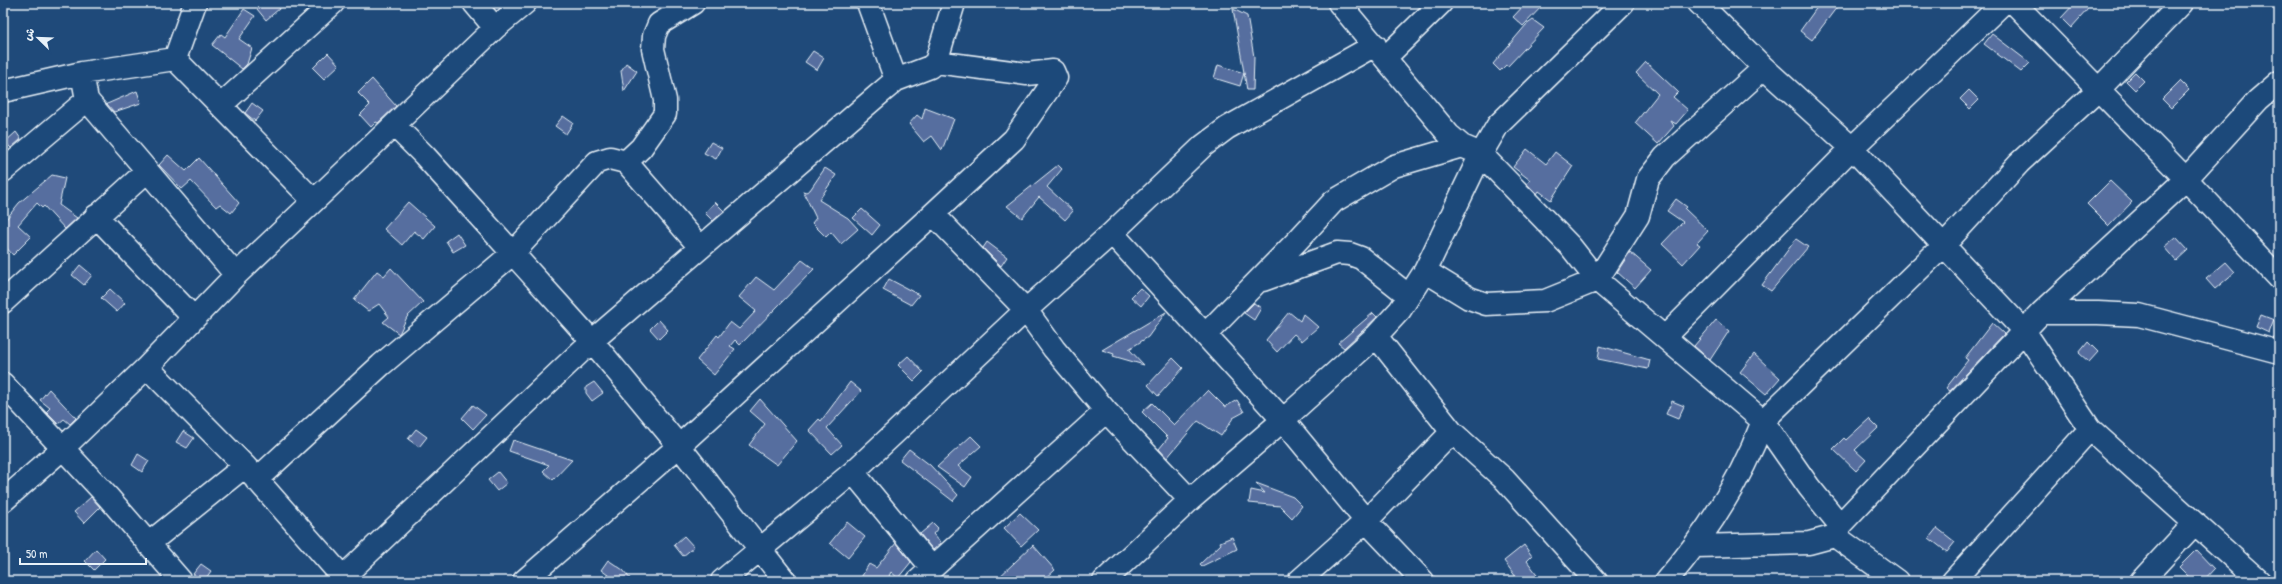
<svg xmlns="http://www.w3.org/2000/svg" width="2282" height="584" font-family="'Patrick Hand','Playpen Sans Arabic',sans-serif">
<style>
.building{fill:#566e9f;stroke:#e8f1f8}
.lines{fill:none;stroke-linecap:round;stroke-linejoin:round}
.minor-casing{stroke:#e8f1f8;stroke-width:25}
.minor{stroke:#1f4a7a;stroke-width:22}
</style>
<rect width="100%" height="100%" fill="#1f4a7a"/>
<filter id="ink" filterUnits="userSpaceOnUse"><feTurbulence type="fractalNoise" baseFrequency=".025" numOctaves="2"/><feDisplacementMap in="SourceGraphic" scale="8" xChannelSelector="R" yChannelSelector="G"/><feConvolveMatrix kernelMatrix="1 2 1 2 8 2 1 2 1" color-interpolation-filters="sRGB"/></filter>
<g filter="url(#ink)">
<path class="building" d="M264 3H286L266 20 257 9Z
M1526 3H1545L1523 26 1513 17Z
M1820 3H1840L1812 40 1800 31Z
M2075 3H2081L2088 9 2071 28 2061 18Z
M244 9 255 16 239 39 252 48 247 64 242 69 212 45 221 34 225 37Z
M1233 9 1247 16 1254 57 1253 90H1247Z
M1533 20 1544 28 1508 66 1506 65 1500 71 1493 64 1526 25Z
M1992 34 2030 63 2021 72 1984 44Z
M813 51 824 58 817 70 805 62Z
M328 53 339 65 324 79 313 68Z
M1646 62 1678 92 1673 97 1688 110 1676 124 1671 121 1674 126 1658 144 1635 123 1658 94 1636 73Z
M626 63 637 71 624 91 621 71Z
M1218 65 1244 73 1240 86 1214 78Z
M2135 72 2144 81 2135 90 2126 81Z
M372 79 396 106 378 123 376 122 371 127 360 115 370 105 358 93Z
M2180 81 2189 90 2171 108 2162 99Z
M1969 90 1979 100 1970 109 1960 99Z
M137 91 141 103 114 112 107 104Z
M252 103 263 111 255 121 245 113Z
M925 108 954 119 942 150 932 136 924 142 909 124 917 115 922 119Z
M563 116 573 123 566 134 555 126Z
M16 132 21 139 11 148 5 142Z
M711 142 722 148 716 159 704 153Z
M1527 149 1546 164 1555 152 1573 166 1551 200 1539 191 1537 194 1527 184 1530 180 1513 167Z
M168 155 186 171 199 158 239 203 231 213 220 204 216 207 191 181 182 189 159 165Z
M1058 165 1062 169 1047 187 1073 211 1065 220 1039 197 1022 218 1007 206Z
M825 168 836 175 819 200 848 218 858 229 841 244 831 232 826 237 812 223 816 218 803 191 806 192 810 190Z
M52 175 65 178 59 205 77 218 65 229 44 206 42 208 37 203 18 225 31 237 13 255 3 244V223L19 203Z
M2110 181 2132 202 2109 226 2087 204Z
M1676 199 1687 207 1685 209 1708 231 1697 243 1700 245 1683 264 1662 244 1683 222 1667 211Z
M408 202 435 226 424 239 414 231 402 245 384 229Z
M715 202 724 211 713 221 705 213Z
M862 209 880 225 872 235 853 218Z
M457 233 465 245 453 252 446 241Z
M2176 237 2188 250 2176 261 2164 247Z
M1796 239 1808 247 1771 291 1762 285Z
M987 242 1007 257 1001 266 983 248Z
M1630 252 1651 270 1635 288 1617 272Z
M802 260 814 269 740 345 735 340 730 346 735 349 714 375 697 360 717 335 719 337 730 322 739 329 756 311 739 297 756 277 774 290Z
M2226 262 2235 272 2215 289 2206 279Z
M80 265 92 275 84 285 72 275Z
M391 268 423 302 407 317 399 334 383 322 389 317 379 304 368 311 354 300 377 271 384 276Z
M889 279 919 295 911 305 883 290Z
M1140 288 1149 296 1141 306 1131 297Z
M110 289 125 303 117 312 101 298Z
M1254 303 1261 308 1254 320 1244 313Z
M1166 312 1148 337 1129 349 1144 365 1113 356 1114 354 1102 350Z
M1289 312 1300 321 1303 314 1318 327 1302 341 1294 334 1277 352 1266 340Z
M1373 313 1377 317 1344 348 1338 343Z
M2261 315 2274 320 2269 333 2256 327Z
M659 320 668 330 659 339 650 329Z
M1716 320 1729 331 1710 360 1694 346Z
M1992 323 2004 334 1950 391 1946 388 1968 360 1965 358Z
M2088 342 2098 352 2089 362 2079 353Z
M1600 346 1650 360 1648 369 1598 359Z
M1754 354 1780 378 1766 394 1740 372Z
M908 356 923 372 914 381 898 365Z
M1173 358 1183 368 1158 396 1148 385Z
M594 382 603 393 592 401 586 393V387Z
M850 382 861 391 827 428 842 445 832 454 809 430 819 419 821 421Z
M49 389 76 418 70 424 64 419 58 424 46 412 50 408 40 400Z
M1208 390 1225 407 1237 400 1244 412 1233 418 1221 436 1198 421 1167 458 1159 449 1168 438 1142 412 1152 403 1174 425Z
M760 399 797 441 777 465 749 445 765 424 750 411Z
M1672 401 1684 406 1678 419 1666 414Z
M473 405 486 415 473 429 462 418Z
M1869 419 1878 428 1855 450 1866 460 1856 471 1833 449 1844 438 1846 440Z
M416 429 427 437 419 447 408 439Z
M183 431 194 438 187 448 176 442Z
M971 436 981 446 958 466 972 477 965 487 937 467Z
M513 440 572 460 553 480 543 471 549 465 509 451Z
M909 449 930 465 958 495 953 501 900 460Z
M138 454 149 461 142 472 132 465Z
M498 472 507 483 497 491 488 480Z
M1256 483 1293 497 1302 506 1292 518 1280 506 1249 503 1251 490 1265 493Z
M91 497 100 507 84 523 74 512Z
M1020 513 1038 530 1021 546 1004 528Z
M847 522 865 537 848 558 830 543Z
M933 523 938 528 933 534 941 543 933 550 920 534Z
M1937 528 1955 542 1947 552 1929 538Z
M684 536 694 547 683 556 674 545Z
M1232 537 1237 549 1202 566 1200 564 1221 544 1220 542Z
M896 543 911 562 898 578 891 572 889 576 898 581H859L869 564 876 568Z
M1033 545 1055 570 1043 581H995Z
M1524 545 1532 556 1527 561 1542 581H1519L1504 561Z
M96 549 105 559 94 570 85 561Z
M2196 550 2214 569 2203 581H2193L2179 567Z
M608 560 623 570 632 581H616L601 570Z
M201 564 211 571 204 581 193 574Z"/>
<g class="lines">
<defs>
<path id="minor" d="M474 3 495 28
M868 3 896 80
M1339 3 1449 135 1462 146 1481 154 1571 247 1597 280 1763 421 1809 487 1840 525
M1699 3 1764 68 1852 148 2025 332 2090 429 2259 581
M2014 3 2186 179 2279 278
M1386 57 1441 3
M175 59 314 201
M82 73 87 100 236 275
M3 91 82 73 175 59 195 3
M221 105 333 3
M394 125 495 28 525 3
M626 162 641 148 665 114V100L653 49 654 36 659 24 693 3
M3 171 87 100
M933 214 1014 139 1056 78 1053 71 1027 74 936 62
M96 216 194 318
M1112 233 1283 420 1366 521 1423 581
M1425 271 1469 298 1486 304 1545 301 1597 280 1638 216 1648 179 1665 157 1764 68
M1263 280 1337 253 1350 254 1361 258 1409 296
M3 302 147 171
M2041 313H2098L2139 315 2279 352
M1206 334 1296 242 1334 201 1394 166 1462 146
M1376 336 1452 432 1505 480 1596 581
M1665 337 1852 148 2003 3
M147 367 245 466 346 581
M3 384 108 497 181 581
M853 472 932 568
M256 480 381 365 513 253 597 162 610 158 626 162 700 247
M3 501 62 449 147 367 236 275 394 125 424 155 592 341 679 446 785 581
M1835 536 1897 581
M148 544 245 466
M1696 546 1809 543 1835 536 1840 525 2041 313 2186 179 2258 100 2279 82
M343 577 592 341 877 96 896 80 930 67 936 62 954 3
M524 581 679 446 933 214 1026 310 1054 349 1106 411 1190 500
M722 581 853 472 1026 310 1112 233 1203 146 1227 128 1375 45
M918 581 1106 411
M1104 581 1190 500 1283 420 1376 336 1400 310 1425 271 1481 154 1498 125 1623 3
M1299 581 1366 521 1452 432
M1666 581C1708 532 1741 481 1763 421L1943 246 2019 163 2099 89 2182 3
M1953 581 2090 429
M2141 581 2195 523"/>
</defs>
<use href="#minor" class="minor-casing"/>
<use href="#minor" class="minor"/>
</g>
</g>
<rect width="2282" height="584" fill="none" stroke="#1f4a7a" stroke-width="16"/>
<rect x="8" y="8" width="2266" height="568" fill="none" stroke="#e8f1f8" stroke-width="1.5" filter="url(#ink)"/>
<g transform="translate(38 38) rotate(293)" stroke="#1f4a7a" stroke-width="3" paint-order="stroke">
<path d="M0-3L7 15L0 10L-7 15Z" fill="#e8f1f8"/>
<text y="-6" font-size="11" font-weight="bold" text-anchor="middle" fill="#e8f1f8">ش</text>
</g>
<path d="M20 558v6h126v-6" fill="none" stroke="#e8f1f8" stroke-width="2"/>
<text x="26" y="558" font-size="12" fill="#e8f1f8" stroke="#1f4a7a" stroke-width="3" paint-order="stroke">50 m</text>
</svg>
